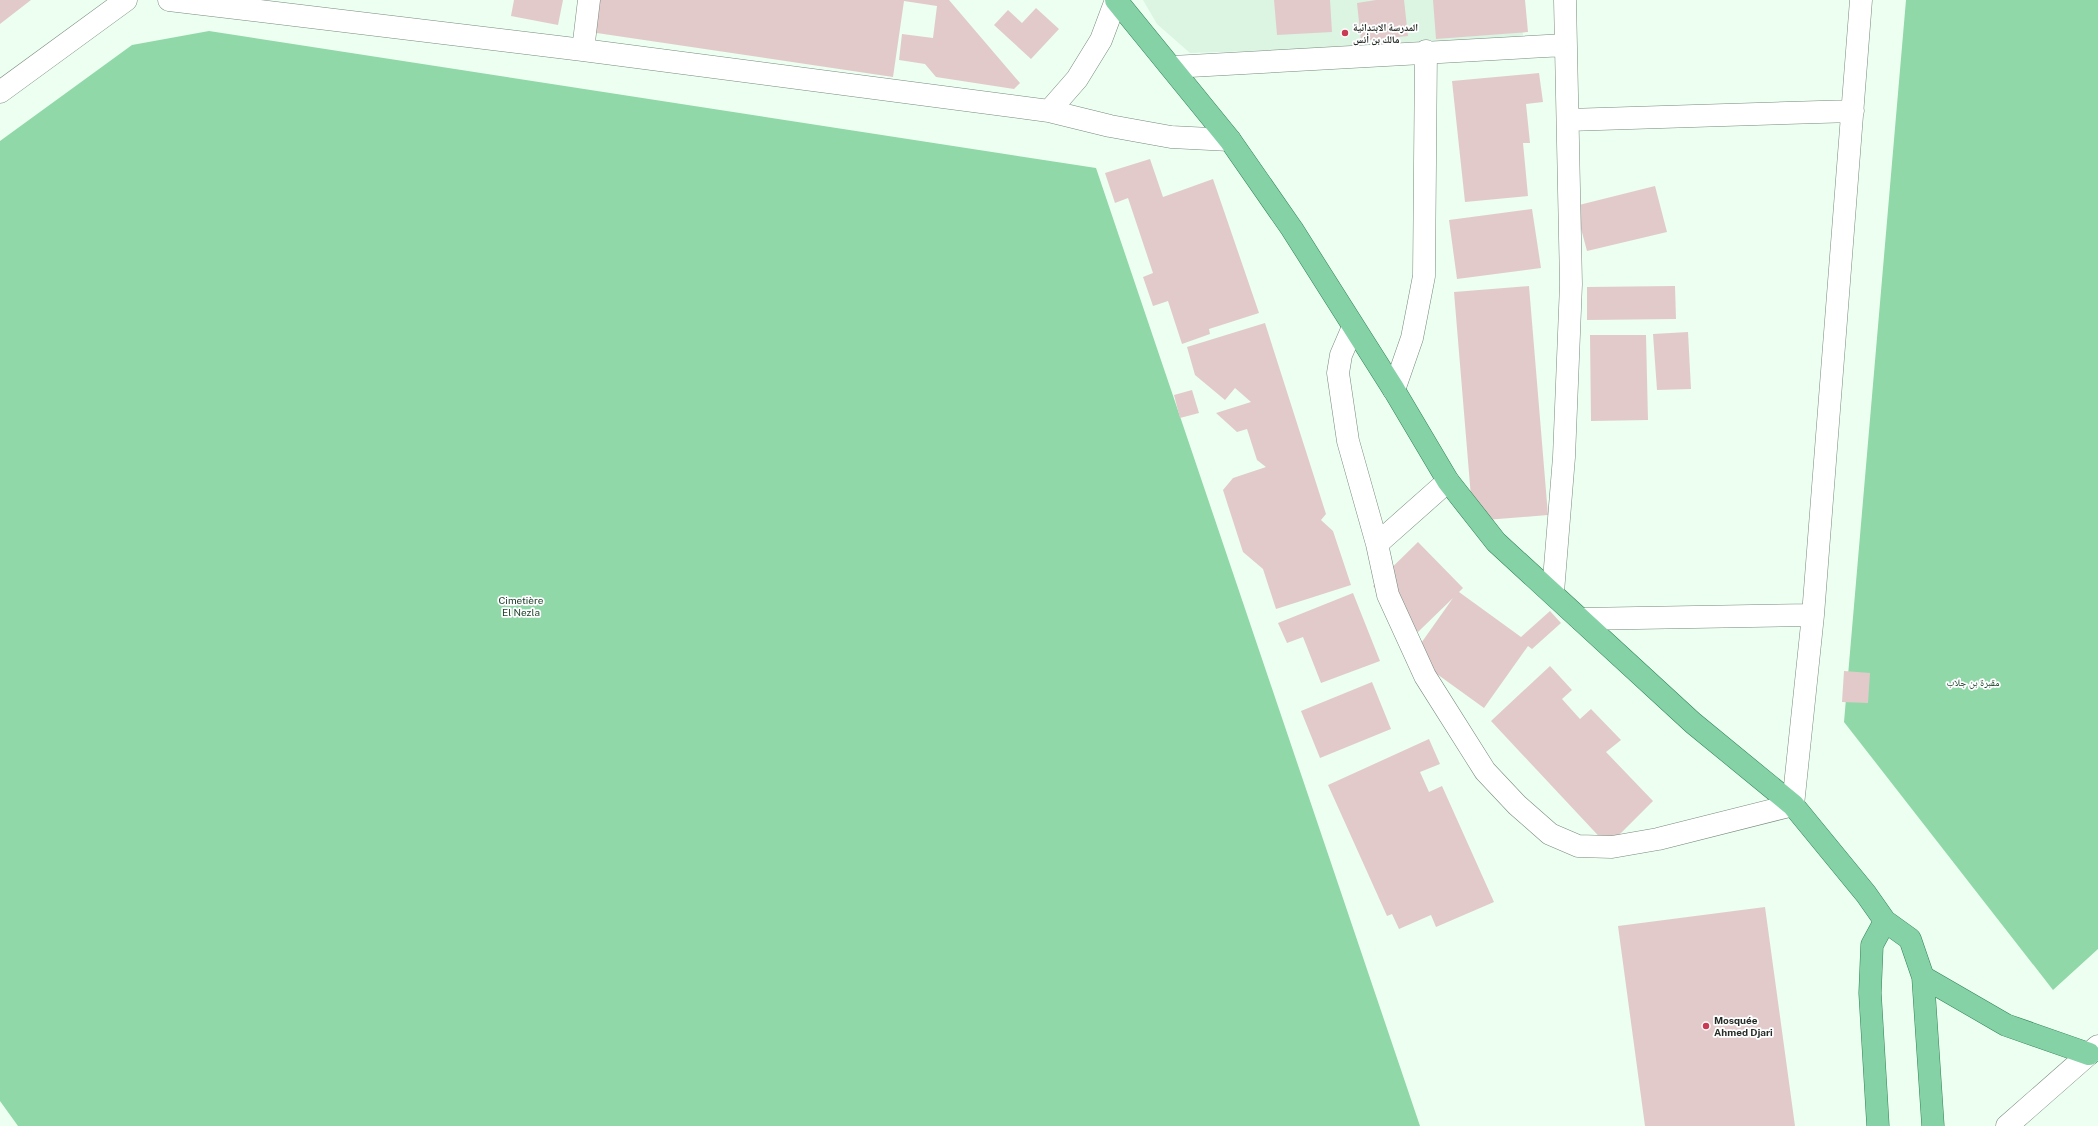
<svg xmlns="http://www.w3.org/2000/svg" width="2098" height="1126" font-family="'Public Sans','Noto Naskh Arabic',sans-serif">
<style>
.built{fill:#dbf5e2}
.green{fill:#90d8a8}
.building{fill:#e2cacb}
.lines{fill:none;stroke-linecap:round;stroke-linejoin:round}
.minor-casing{stroke:#788a7d;stroke-width:23}
.major-casing{stroke:#2f8454;stroke-width:23}
.minor{stroke:#fff;stroke-width:22}
.major{stroke:#85d2a7;stroke-width:22}
.poi-dot{fill:#ca3a54;stroke:#fff;stroke-width:1.5}
.labels{text-anchor:middle;dominant-baseline:central;stroke-width:3.5;stroke-linejoin:round;paint-order:stroke}
.poi-label{font-size:10px;font-weight:bold;fill:#252c27;stroke:#fff;text-anchor:start}
.park-label{font-size:10px;fill:#163d25;stroke:#fff}
</style>
<rect width="100%" height="100%" fill="#ecfff1"/>
<path class="built" d="M1143 0H1522L1523 42 1190 53 1157 24Z"/>
<path class="green" d="M1906 0H2098V949L2053 990 1844 722Z
M209 31 1096 168 1420 1126H18L0 1101V141L132 45Z"/>
<path class="building" d="M0 0H31L0 24Z
M514 0H563L558 25 511 16Z
M594 0H949L1020 83 1014 89 936 77 925 64 899 60 902 34 933 38 937 6 904 1 893 77 590 32Z
M1274 0H1330L1332 32 1277 35Z
M1376 0H1404L1408 36 1361 41 1357 3Z
M1433 0H1525L1528 32 1436 39Z
M1036 8 1059 29 1031 59 994 25 1008 10 1022 23Z
M1539 73 1543 102 1526 104 1530 143H1523L1528 196 1465 202 1452 81Z
M1150 159 1163 197 1213 179 1259 313 1209 329 1210 334 1182 344 1168 301 1153 306 1143 277 1153 273 1128 198 1115 203 1105 173Z
M1655 186 1667 232 1587 251 1575 206Z
M1532 209 1541 268 1457 279 1449 220Z
M1529 286 1548 515 1473 521 1454 292Z
M1675 286 1676 319 1587 320V287Z
M1265 323 1326 514 1321 520 1333 531 1351 585 1276 609 1263 569 1243 552 1223 490 1233 478 1266 467 1257 460 1247 429 1237 432 1216 413 1251 402 1235 388 1225 400 1195 375 1187 347Z
M1688 332 1691 389 1657 390 1653 334Z
M1590 335H1646L1648 420 1591 421Z
M1192 390 1199 413 1180 418 1174 395Z
M1418 542 1463 588 1459 592 1521 637 1550 611 1561 623 1532 649 1528 646 1484 708 1412 656 1453 598 1418 632 1373 586Z
M1353 593 1380 661 1321 683 1303 637 1287 643 1278 623Z
M1550 666 1572 690 1562 699 1580 719 1591 709 1621 740 1606 752 1653 801 1608 846 1491 721Z
M1844 671 1870 673 1868 703 1842 702Z
M1372 682 1391 729 1320 758 1301 711Z
M1429 739 1440 764 1420 772 1429 792 1442 786 1494 902 1436 927 1431 915 1399 929 1392 914 1387 916 1328 785Z
M1765 907 1795 1126H1645L1618 926Z"/>
<g class="lines">
<defs>
<path id="minor" d="M169 0 583 50 1049 111 1110 126 1171 137 1230 140
M583 50 589 0
M1172 67 1565 45
M0 92 126 0
M1049 111 1077 79 1101 40 1116 0
M1568 120 1853 111
M1353 327 1341 355 1338 373 1348 441 1377 544
M1394 390 1412 338 1424 276 1426 51
M1448 481 1377 544 1388 595 1425 676 1485 771 1517 805 1550 834 1578 846 1612 847 1658 839 1793 805 1813 615 1861 0
M1553 592 1564 457 1571 284 1565 0
M1580 619 1813 615
M2007 1126 2098 1046"/>
<path id="major" d="M1116 0 1230 140 1292 229 1394 390 1448 481 1496 542 1693 723 1793 805 1866 894 1885 921 1910 939 1923 977 1933 1126
M1923 977 2006 1025 2089 1054
M1878 1126 1870 993 1872 945 1885 921"/>
</defs>
<use href="#minor" class="minor-casing"/>
<use href="#major" class="major-casing"/>
<use href="#minor" class="minor"/>
<use href="#major" class="major"/>
</g>
<g class="poi-dot">
<circle cx="1345" cy="33" r="4"/>
<circle cx="1706" cy="1026" r="4"/>
</g>
<g class="labels">
<g class="poi-label">
<text x="1353" y="27">المدرسة الابتدائية<tspan x="1353" dy="12">مالك بن أنس</tspan></text>
<text x="1714" y="1020">Mosquée<tspan x="1714" dy="12">Ahmed Djari</tspan></text>
</g>
<g class="park-label">
<text x="521" y="600">Cimetière<tspan x="521" dy="12">El Nezla</tspan></text>
<text x="1973" y="682">مقبرة بن جلاب</text>
</g>
</g>
</svg>
